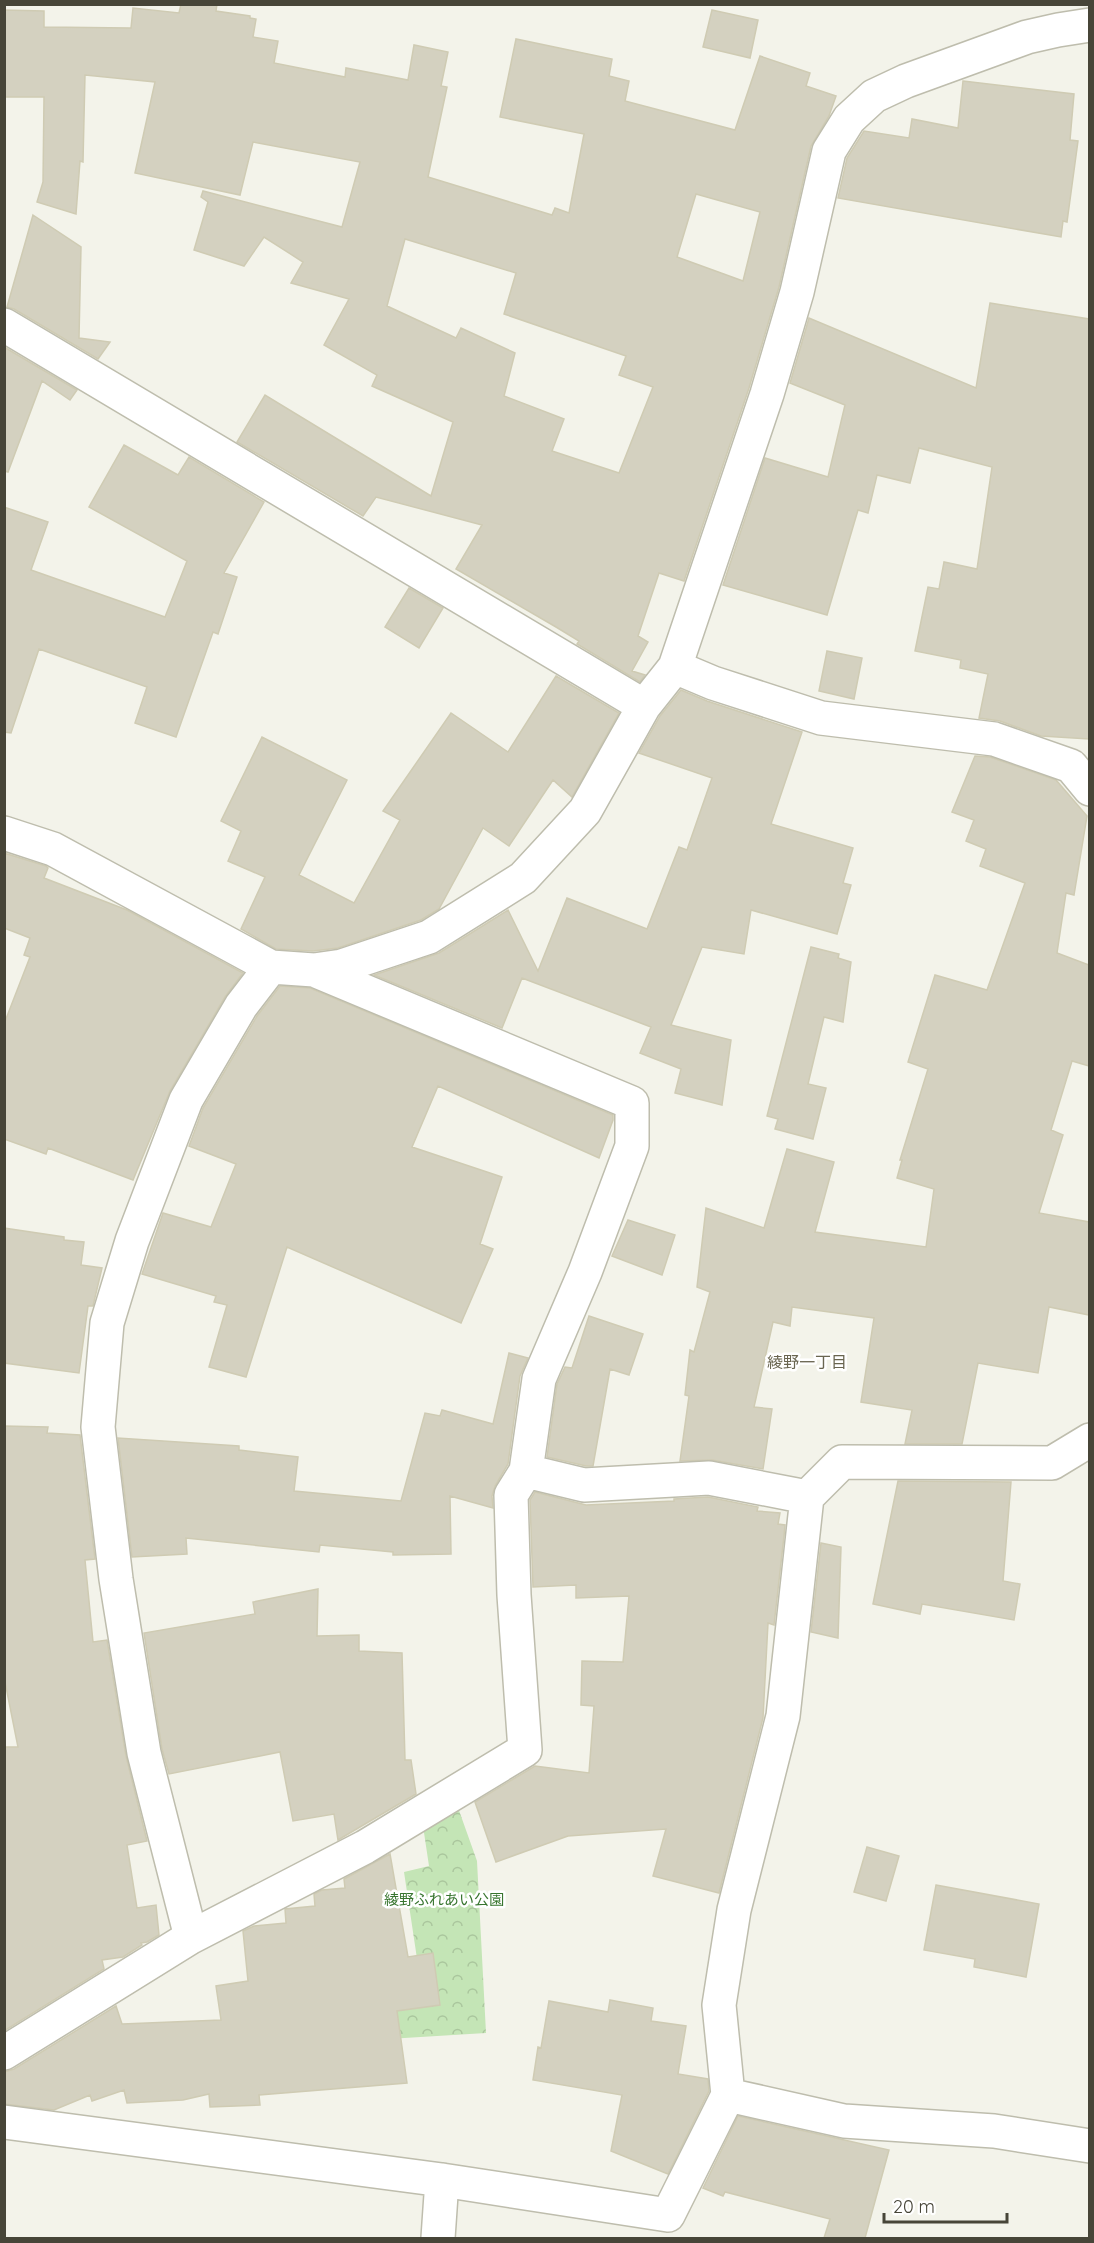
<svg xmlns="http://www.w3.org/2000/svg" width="1094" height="2243" font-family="Quicksand,'Noto Sans JP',sans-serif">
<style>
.forest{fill:url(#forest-crowns)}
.building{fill:#d4d1c0;stroke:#cfcbb3;stroke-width:1.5;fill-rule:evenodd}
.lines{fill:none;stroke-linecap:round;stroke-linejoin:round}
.street-casing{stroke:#bebdad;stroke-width:36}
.street{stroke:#fff;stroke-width:33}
.labels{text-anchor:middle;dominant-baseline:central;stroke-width:5;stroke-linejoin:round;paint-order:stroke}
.park-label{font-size:15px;fill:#38752f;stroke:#fff}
.neighbourhood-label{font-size:16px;fill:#696550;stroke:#fff}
</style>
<defs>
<pattern id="forest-crowns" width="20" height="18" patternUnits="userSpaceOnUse" patternTransform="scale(1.5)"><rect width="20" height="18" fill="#c4e5b6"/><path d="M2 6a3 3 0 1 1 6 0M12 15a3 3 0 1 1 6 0" fill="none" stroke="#aac69d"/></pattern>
</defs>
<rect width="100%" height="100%" fill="#f3f3ea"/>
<path class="forest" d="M456 1802 477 1861 486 2033 388 2039 385 1997 422 1992 404 1872 429 1866 423 1826Z"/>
<path class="building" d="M181 4H217L216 11 250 16V18L256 19 253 37 278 41 274 63 345 77 346 68 408 80 414 45 448 52 441 86 447 87 428 177 552 215 555 208 569 213 584 134 500 117 516 39 612 59 609 76 629 81 625 101 735 130 760 56 810 73 806 86 836 96 829 116 811 146 779 287 749 388 684 581 659 573 638 636 648 642 632 671 645 675 640 682 577 644 579 641 556 627 456 569 482 525 376 497 363 516 237 442 265 395 431 496 453 422 372 386 377 375 324 345 349 299 291 283 303 262 264 237 244 266 194 250 208 202 201 197 203 191 342 227 360 162 253 142 240 195 135 173 155 82 85 75 83 162 80 161 76 214 37 202 43 182 44 97H4V10L44 11V27L131 28 133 8 179 13ZM696 194 760 212 743 281 677 257ZM405 239 516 273 504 314 626 356 619 375 653 387 619 473 552 451 564 419 504 396 515 353 461 328 456 338 387 306Z
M712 10 758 20 750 58 703 47Z
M963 81 1074 94 1070 140 1078 141 1067 222 1063 221 1061 237 838 198 847 158 864 131 909 138 912 119 958 128Z
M33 215 81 247 79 338 110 342 98 359 14 309 7 307Z
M990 303 1089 319V739L1041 736 1000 721 979 718 988 674 960 668 961 660 915 651 928 587 939 589 944 562 977 569 992 467 919 448 910 483 877 475 868 513 858 510 827 615 723 585 765 458 828 477 845 405 790 383 809 318 976 388Z
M4 347 77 390 70 400 42 381 8 472 4 471Z
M124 445 178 475 189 457 264 502 224 573 237 577 218 634 213 632 176 737 135 723 147 687 39 649 11 733 4 732V507L48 522 31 570 165 617 187 561 89 507Z
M409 588 443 608 419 648 385 627Z
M827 651 862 658 854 699 819 691Z
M556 676 619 713 572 797 553 780 509 846 483 828 439 909 421 920 338 948 313 951 276 949 241 929 265 877 228 861 241 831 221 821 262 737 347 780 299 875 354 903 400 820 383 811 451 713 508 752Z
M681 690 707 701 802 732 771 824 853 848 843 883 851 885 837 934 751 910 744 954 702 947 671 1025 731 1040 722 1105 675 1093 681 1069 640 1053 651 1027 522 978 502 1028 374 975 439 953 508 910 538 971 567 898 647 929 679 847 687 850 688 847 712 778 639 753 660 716Z
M975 756 990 757 1056 780 1087 816 1074 895 1066 893 1057 953 1089 965V1066L1072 1061 1051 1130 1063 1135 1039 1213 1089 1222V1315L1049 1307 1038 1373 978 1363 962 1444H905L912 1410 861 1402 874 1318 792 1307 790 1326 773 1322 754 1407 772 1409 763 1469 712 1460 680 1461 689 1396 685 1395 690 1350 694 1352 710 1292 697 1287 706 1208 764 1228 787 1149 834 1162 815 1232 926 1247 934 1189 897 1178 902 1160H900L928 1069 908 1062 935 975 987 990 1025 883 980 866 986 849 966 841 974 820 952 812Z
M4 853 46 866 48 868 44 878 127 910 243 973 225 997 170 1091 133 1180 48 1148 46 1154 4 1139V1024L30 957 24 955 30 938 4 928Z
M811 947 839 954 838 958 851 962 843 1022 824 1017 808 1084 826 1088 813 1139 775 1129 778 1119 767 1116Z
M280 986 310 988 613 1115V1120L599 1158 438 1086 412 1147 502 1177 480 1244 493 1249 461 1323 287 1247 246 1377 209 1367 227 1305 214 1302 216 1296 142 1274 163 1213 211 1227 236 1164 189 1146 203 1108 257 1016Z
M628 1220 675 1235 662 1275 612 1256Z
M4 1228 64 1237V1240L84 1242 81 1265 102 1268 93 1306H88L79 1373 4 1363Z
M589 1316 643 1334 629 1375 610 1369 593 1466H586L547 1457 557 1384 565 1367 572 1368Z
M509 1353 528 1358 520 1376 508 1464 495 1486 492 1496 493 1508 450 1496 451 1554 393 1555V1552L320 1545 319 1552 186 1538 187 1554 132 1557 118 1438 239 1446V1450L298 1457 294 1491 401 1501 425 1413 440 1416 442 1410 493 1424Z
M4 1426 48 1427 47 1433 80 1435 95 1559 85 1560 93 1642 107 1640 126 1756 147 1841 127 1845 137 1908 156 1905 159 1935 147 1942 141 1943 142 1945 123 1957 102 1960 104 1969 4 2031V1747H18L4 1677Z
M898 1481 1011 1482 1003 1581 1020 1584 1014 1620 922 1604 920 1614 873 1604Z
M535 1492 586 1505 674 1501V1499L708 1497 758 1507 757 1511 780 1513 778 1524 785 1525 784 1536 774 1625 768 1623 763 1718 719 1893 653 1876 666 1829 568 1836 496 1862 475 1802 535 1766 589 1773 594 1706 581 1705 582 1661 623 1662 629 1596 576 1598V1585L533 1587 530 1500Z
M821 1543 841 1547 838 1638 811 1632Z
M318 1589 317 1636 359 1635V1651L402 1653 405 1760H411L416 1794 338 1840 334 1814 293 1821 280 1752 169 1774 162 1749 144 1633 255 1614 253 1602Z
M867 1847 899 1856 886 1901 854 1892Z
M390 1854 408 1957 433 1953 440 2005 397 2011 407 2083 259 2095 260 2105 210 2107 209 2094 183 2100 127 2103 124 2090 92 2101 90 2095 54 2110 4 2104V2072L14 2069 116 2006 122 2024 221 2020 216 1986 248 1981 243 1931 254 1926 286 1923 285 1909 315 1906 314 1894 322 1890 345 1888 344 1879Z
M936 1885 1039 1904 1026 1977 974 1967 975 1959 924 1950Z
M610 2000 653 2008 651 2021 686 2026 678 2074 708 2079 709 2091 668 2174 611 2151 622 2095 533 2080 538 2047 541 2048 549 2001 608 2012Z
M738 2116 889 2150 865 2238H824L830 2219 725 2192 723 2196 703 2188Z"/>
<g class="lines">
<defs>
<path id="street" d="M4 325 644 706
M675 667 713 683 821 718 994 739 1071 766 1090 789
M4 833 53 849 271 967 314 970 342 966 429 937 523 878 585 811 644 706 675 667 767 394 797 292 829 151 849 119 874 96 906 81 1027 37 1058 30 1090 25
M526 1471 584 1485 709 1478 807 1497
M191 1937 144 1753 116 1579 98 1427 107 1323 132 1241 186 1100 241 1006 271 967
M4 2053 191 1937 365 1847 525 1750 514 1595 511 1495 526 1471 539 1379 585 1272 632 1146V1103L314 970
M728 2095 844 2121 994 2131 1090 2146
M4 2122 442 2180 668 2215 728 2095 719 2005 734 1910 783 1716 807 1497 842 1462 1052 1463 1090 1440
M438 2238 442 2180"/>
</defs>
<use href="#street" class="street-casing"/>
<use href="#street" class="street"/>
</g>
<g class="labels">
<g class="park-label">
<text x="444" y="1899">綾野ふれあい公園</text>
</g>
<g class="neighbourhood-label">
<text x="807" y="1362">綾野一丁目</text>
</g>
</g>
<rect width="1094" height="2243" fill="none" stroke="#474538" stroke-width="12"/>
<path d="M884 2213v9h123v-9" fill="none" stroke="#474538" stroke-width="3"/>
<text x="893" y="2213" font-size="18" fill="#474538" stroke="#ffffff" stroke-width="4.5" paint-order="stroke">20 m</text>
</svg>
